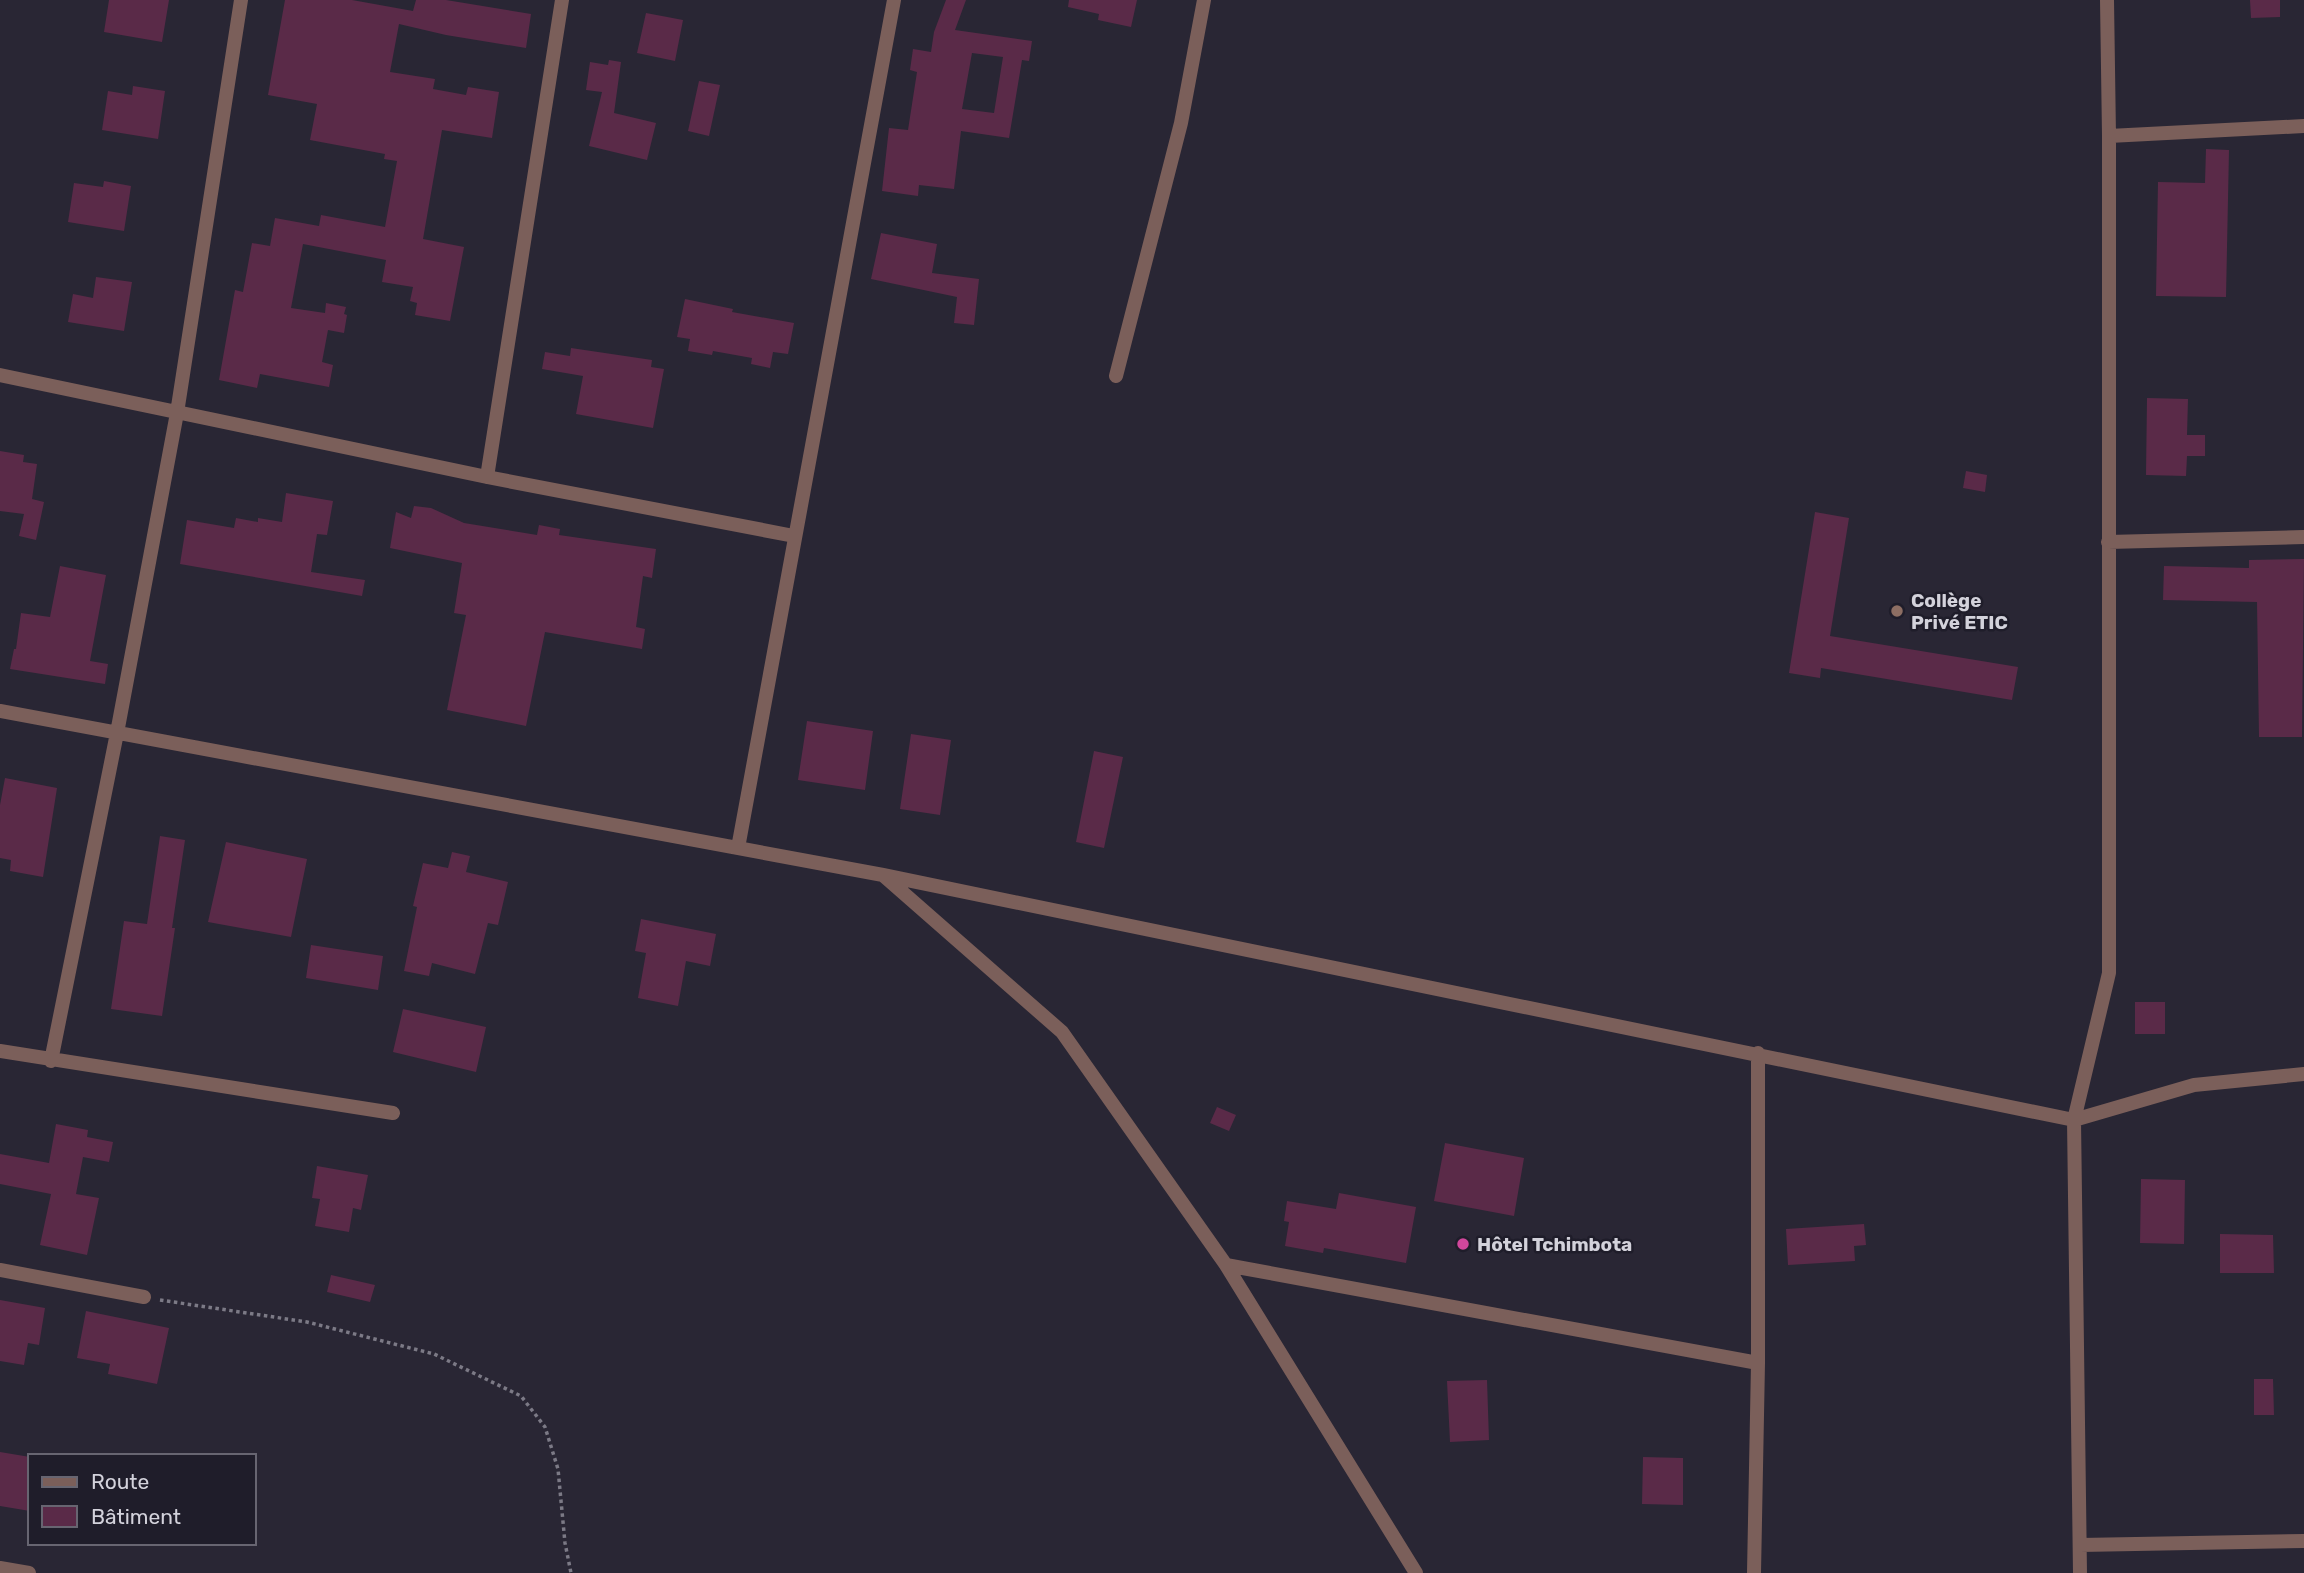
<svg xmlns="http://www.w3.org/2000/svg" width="2304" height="1573" font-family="Rubik,sans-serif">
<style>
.building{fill:#5a2a48;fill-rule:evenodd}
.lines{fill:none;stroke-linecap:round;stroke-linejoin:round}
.path{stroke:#7c7a86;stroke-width:3.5;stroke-dasharray:3.5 3.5;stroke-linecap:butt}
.minor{stroke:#7b5f5a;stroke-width:14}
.education-dot{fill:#8d6e63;stroke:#1f1d2a;stroke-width:2.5}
.hotel-dot{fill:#d1479c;stroke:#1f1d2a;stroke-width:2.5}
.labels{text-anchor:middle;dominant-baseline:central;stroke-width:5;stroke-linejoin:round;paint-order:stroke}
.poi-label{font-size:19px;font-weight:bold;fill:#d3d2db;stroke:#1f1d2a;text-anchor:start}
</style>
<rect width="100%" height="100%" fill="#292634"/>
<path class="building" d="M109 0H169L162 42 104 32Z
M285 0H352L413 11 416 0H446L531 14 526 48 446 35 399 24 390 72 435 79 433 89 466 95 468 87 499 92 492 138 442 130 423 239 464 247 450 321 415 315 417 303 410 301 413 287 382 282 386 260 303 244 291 308 325 313 326 303 346 307 344 314 347 315 344 333 328 330 322 362 333 365 329 387 260 374 257 388 219 380 235 290 243 292 252 243 270 246 275 218 319 226 321 215 385 227 397 161 384 159 385 154 310 140 317 104 268 95Z
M946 0H966L955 30 1032 41 1029 61 1022 60 1009 138 961 131 954 189 919 185 918 196 882 191 889 128 908 130 917 72 910 70 913 49 931 52 934 32ZM972 53 1003 57 994 113 962 109Z
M1069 0H1137L1131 27 1098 20 1099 14 1068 7Z
M2250 0H2280V17L2251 18Z
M646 13 683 20 675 61 637 53Z
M609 60 621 62 614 113 656 123 647 160 589 146 602 92 586 90 590 62 608 65Z
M699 81 720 85 709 136 688 131Z
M133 86 165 91 158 139 102 130 108 91 132 95Z
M2206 149 2229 150 2226 297 2156 296 2158 182 2205 183Z
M104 181 131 186 124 231 68 222 74 183 103 187Z
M881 233 937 244 932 273 979 279 974 325 954 323 957 297 871 279Z
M96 277 132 282 124 331 68 322 73 294 93 298Z
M685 299 733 309 732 312 794 323 788 354 773 352 770 368 751 364 752 358 713 351 712 355 688 351 690 339 677 337Z
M571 348 652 360 651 367 664 369 653 428 576 414 583 376 542 369 545 352 570 356Z
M2147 398 2188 399 2187 435H2205V456H2187L2186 476 2146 475Z
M0 451 24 455 23 462 37 464 32 499 44 502 36 540 19 536 24 514 0 511Z
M1966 471 1987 475 1985 492 1963 488Z
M286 493 333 501 327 535 317 534 311 572 365 580 362 596 180 564 187 520 234 528 236 518 258 522V518L282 522Z
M414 506 431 508 464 523 537 535 539 525 560 529 559 535 656 549 652 578 643 576 636 627 645 629 642 649 545 632 526 726 447 710 466 615 454 613 462 563 390 548 396 512 411 518Z
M1815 512 1849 518 1830 636 2018 667 2012 700 1821 668 1820 678 1789 673Z
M2304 559 2302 737H2259L2257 602 2163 600 2164 566 2249 568V560Z
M60 566 106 575 90 661 108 664 105 684 10 669 14 649H16L21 613 50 617Z
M807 721 873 731 865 790 798 780Z
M911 734 951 740 940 815 900 809Z
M1094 751 1123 757 1104 848 1076 842Z
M5 778 57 788 43 877 10 871 11 860 0 858V805Z
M160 836 185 840 172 928H175L162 1016 111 1009 124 921 147 924Z
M226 842 307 859 291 937 208 922Z
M452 852 470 856 466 872 508 882 498 925 488 923 475 974 432 963 429 976 404 971 417 907 413 906 423 863 448 868Z
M641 919 716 934 710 966 686 961 678 1006 638 998 646 953 635 951Z
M311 945 383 956 378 990 306 978Z
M2135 1002H2165V1034H2135Z
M403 1009 486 1027 476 1072 393 1052Z
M1217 1107 1236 1115 1229 1131 1210 1123Z
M56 1124 88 1130 87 1137 113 1142 109 1162 83 1157 76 1194 99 1198 87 1255 40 1245 51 1194 0 1184V1154L49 1163Z
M1445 1143 1524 1158 1514 1216 1434 1201Z
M317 1166 368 1175 361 1210 353 1208 349 1232 315 1226 320 1199 312 1198Z
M2141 1179 2185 1180 2184 1244 2140 1243Z
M1339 1193 1416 1207 1406 1263 1324 1248 1323 1253 1285 1246 1289 1222 1284 1221 1287 1201 1336 1209Z
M1864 1224 1866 1245 1854 1246 1855 1261 1788 1265 1786 1229Z
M2220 1234 2273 1235 2274 1273H2220Z
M331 1275 375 1285 370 1302 327 1292Z
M0 1300 45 1308 39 1345 28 1343 24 1365 0 1361Z
M86 1311 169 1328 157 1384 108 1374 110 1364 77 1358Z
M2254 1379H2273L2274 1415H2254Z
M1487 1380 1489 1440 1450 1442 1447 1381Z
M0 1452 30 1457V1511L0 1506Z
M1643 1457 1683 1458V1505L1642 1504Z"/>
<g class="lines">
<path class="path" d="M160 1300 307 1322 434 1354 521 1396 545 1427 558 1469 565 1543 571 1573"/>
<path class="minor" d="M2109 136 2304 126
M0 375 487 477 794 536
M1116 376 1181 123 1204 0
M487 477 562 0
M2108 542 2304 537
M0 711 883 875 2074 1120 2194 1085 2304 1074
M738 848 894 0
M884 876 1062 1032 1226 1265 1416 1573
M0 1051 393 1113
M51 1061 117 733 177 413 241 0
M1226 1265 1758 1363
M0 1270 144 1297
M2080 1545 2304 1541
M0 1568 29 1573
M1754 1573 1758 1363V1053
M2080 1573 2074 1120 2109 973V136L2107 0"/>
</g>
<circle class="education-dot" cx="1897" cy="611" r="7"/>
<circle class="hotel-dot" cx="1463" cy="1244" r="7"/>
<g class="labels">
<g class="poi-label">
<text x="1911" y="600">Collège<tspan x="1911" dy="22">Privé ETIC</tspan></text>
<text x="1477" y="1244">Hôtel Tchimbota</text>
</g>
</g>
<rect x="28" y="1454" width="228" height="91" fill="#1f1d2a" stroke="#676571" stroke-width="2"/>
<rect x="42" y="1477" width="35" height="10" fill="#7b5f5a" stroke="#676571" stroke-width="2"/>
<text x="91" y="1489" font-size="21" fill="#d3d2db">Route</text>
<rect x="42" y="1506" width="35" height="21" fill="#5a2a48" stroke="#676571" stroke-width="2"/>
<text x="91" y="1524" font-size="21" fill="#d3d2db">Bâtiment</text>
</svg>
